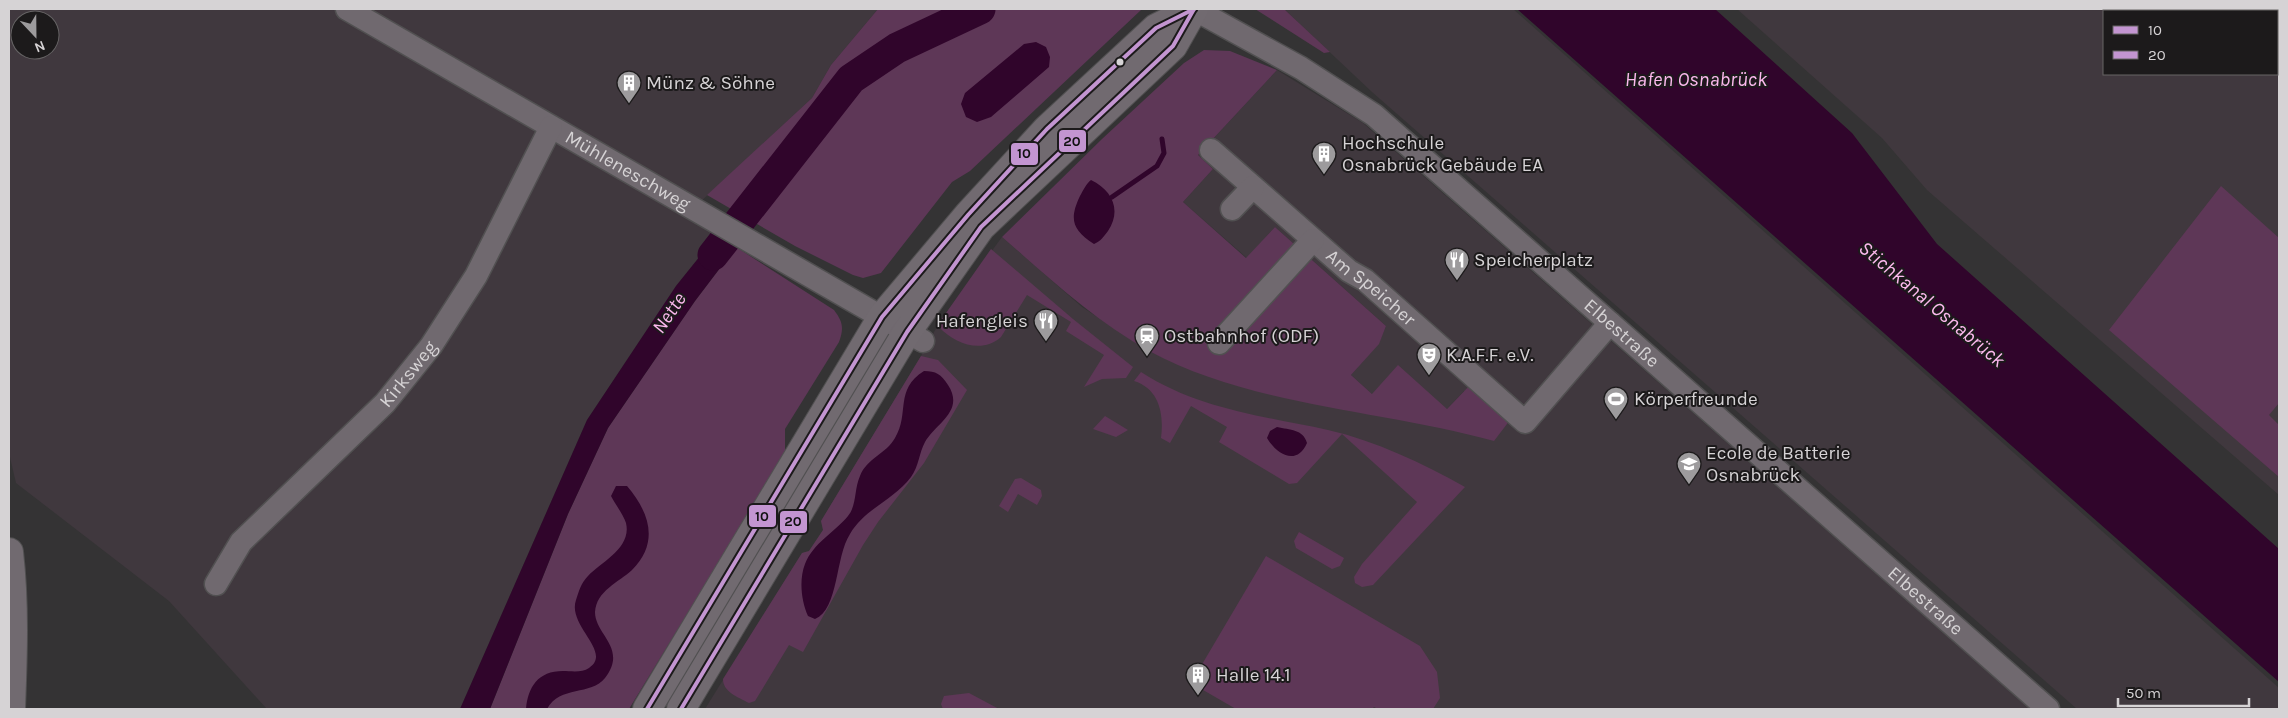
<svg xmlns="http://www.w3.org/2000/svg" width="2288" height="718" font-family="Karla,sans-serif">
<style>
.built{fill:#40383e;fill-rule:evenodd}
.green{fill:#5e3757}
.water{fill:#30052b}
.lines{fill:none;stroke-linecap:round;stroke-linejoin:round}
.stream{stroke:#30052b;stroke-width:5}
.river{stroke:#30052b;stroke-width:31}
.minor-casing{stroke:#515051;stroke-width:25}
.major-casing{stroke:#515051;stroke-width:30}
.minor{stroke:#70696f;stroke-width:22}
.major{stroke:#716a70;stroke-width:28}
.bus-1-casing{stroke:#1c1a1b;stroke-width:8}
.bus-2-casing{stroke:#1c1a1b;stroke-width:8}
.bus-1{stroke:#c395d1;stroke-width:4}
.bus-2{stroke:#c395d1;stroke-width:4}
.bus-dot{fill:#d6d3d5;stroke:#1c1a1b;stroke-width:2}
.labels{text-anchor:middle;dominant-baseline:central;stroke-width:4;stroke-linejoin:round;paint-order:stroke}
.poi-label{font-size:19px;fill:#d6d3d5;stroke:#1c1a1b;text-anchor:start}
.street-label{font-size:19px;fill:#d6d3d5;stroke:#1c1a1b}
.water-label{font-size:20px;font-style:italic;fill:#fcb9ee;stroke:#1c1a1b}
.line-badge{stroke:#1c1a1b;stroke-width:2}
.pale-badge-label{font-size:14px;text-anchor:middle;font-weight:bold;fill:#111}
</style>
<rect width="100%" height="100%" fill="#343334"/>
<path class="built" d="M9 9H878L831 65 812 98 684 217 717 235 676 286 587 420 460 709H267L169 601 16 483 9 453ZM20 20H50V50H20Z
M1284 9H1513L2279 688V709H2077L1372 92Z
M1737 9H2279V495L1927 190 1882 138ZM2104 11H2277V74H2104Z
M1277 70 1363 123 2030 709H705L802 553 809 551 823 530 821 521 921 356 939 323 1002 237 1082 307 1149 351 1173 362 1232 384 1308 402 1457 430 1494 440 1464 391 1447 409 1372 394 1351 375 1378 344 1386 326 1275 227 1247 258 1183 202 1213 169 1198 155Z"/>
<path class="green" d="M878 9 1141 10 970 171 952 182 881 273 863 278 853 275 795 246 707 195 812 98 831 65Z
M1255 9H1284L1330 52 1324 53Z
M1204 50 1230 51 1277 70 1198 155 1213 169 1183 202 1246 258 1275 227 1386 326 1379 344 1351 375 1372 394 1398 365 1447 409 1471 384 1510 420 1494 441C1383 410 1250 406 1149 351 1094 320 1049 278 1002 237L1102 139 1184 63Z
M2221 186 2279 238V403L2269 415 2279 425V477L2109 330Z
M736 247 834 310C843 322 844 328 839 342L785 429V454L629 709H490L568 514 608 428 695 301Z
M991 249 1073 319 1133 367 1126 378 1102 379 1084 387 1104 355 1066 331 1071 322 1027 295 1001 337C982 354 955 344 939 327V323Z
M921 356 938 360 967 390 924 463 878 522 863 545 803 652 789 645 755 701 749 703C738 697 723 692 723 679L802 553 809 551 823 530 821 521Z
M1141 372C1198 409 1263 416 1328 430 1376 441 1422 463 1465 487L1373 585 1362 587 1355 583 1354 577 1362 564 1417 502 1342 434 1297 483 1289 484 1219 442 1227 427 1191 406 1170 443 1161 438C1164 415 1160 389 1134 381Z
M1105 416 1128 430 1116 437 1093 429Z
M1021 478 1041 490 1042 496 1037 505 1018 494 1008 512 999 506 1015 479Z
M1299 532 1344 558 1340 566 1332 569 1296 548 1294 541Z
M1266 556 1420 646 1437 672 1440 698 1433 709H1378L1374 707 1372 709H1236L1191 683Z
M969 693 999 709H943L941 704 944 696Z"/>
<path class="water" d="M1517 9H1715L1852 133 1937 244 2279 549V682Z
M1036 42 1046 47 1050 57 1049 67 991 117 977 122 966 117 961 104 965 93 1024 44Z
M1091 180C1112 190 1122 210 1108 231 1103 237 1101 241 1094 244 1072 230 1069 219 1080 196 1084 189 1086 184 1091 180Z
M717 235 736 247 695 301 608 428 568 514 490 709H460L587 420 676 286Z
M924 371C936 371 941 374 948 385 965 411 936 423 925 442 919 453 919 466 911 477 894 500 864 509 850 534 835 557 839 609 815 619L808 616C801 601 799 579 805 564 813 543 835 532 848 516 857 505 854 489 860 476 867 458 886 454 895 438 910 413 894 390 924 371Z
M1277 427C1290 430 1303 429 1307 443 1297 466 1277 455 1267 438L1270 431Z
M616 486H627C649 512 660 542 632 570 619 582 596 591 595 612 595 635 628 648 605 678 591 696 560 685 547 709H526C528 687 538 671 563 671 571 671 582 673 589 668 613 652 567 626 576 600 579 591 581 583 588 576 601 562 632 548 626 523 623 514 615 504 611 496Z"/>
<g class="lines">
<path class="stream" d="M1112 197 1157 166 1164 153 1162 139"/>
<path class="river" d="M713 255 851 79 897 48 980 9"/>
<defs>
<g id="minor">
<path id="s1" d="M347 9 923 341"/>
<path id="s2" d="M1194 9 1301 68 1374 115 2048 709"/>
<path id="s3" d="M1211 150 1349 271 1365 280 1525 422 1610 323"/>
<path d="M1232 209 1253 187"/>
<path d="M1219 343 1313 240"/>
<path id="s4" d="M216 584 241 542 385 403 431 346 476 276 551 127"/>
</g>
<path id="major" d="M9 552C15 604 13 657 11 709
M647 709 882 317 968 215 1047 129 1156 28 1194 9
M681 709 907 332 981 227 1173 46 1194 9"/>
</defs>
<use href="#minor" class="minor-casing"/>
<use href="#major" class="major-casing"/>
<use href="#minor" class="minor"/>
<use href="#major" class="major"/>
<defs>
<path id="bus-1" d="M647 709 882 317 968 215 1047 129 1156 28 1194 9"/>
<path id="bus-2" d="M681 709 907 332 981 227 1173 46 1194 9"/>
</defs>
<use href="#bus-1" class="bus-1-casing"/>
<use href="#bus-2" class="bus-2-casing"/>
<use href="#bus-1" class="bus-1"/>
<use href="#bus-2" class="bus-2"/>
</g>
<defs>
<symbol id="building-pin" viewBox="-11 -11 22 30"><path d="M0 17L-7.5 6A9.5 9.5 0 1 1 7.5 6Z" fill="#9d9b9d" stroke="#1c1a1b"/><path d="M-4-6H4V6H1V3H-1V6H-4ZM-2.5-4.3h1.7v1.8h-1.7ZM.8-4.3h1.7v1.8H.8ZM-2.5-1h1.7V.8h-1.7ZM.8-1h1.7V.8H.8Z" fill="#fff"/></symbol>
<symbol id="restaurant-pin" viewBox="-11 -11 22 30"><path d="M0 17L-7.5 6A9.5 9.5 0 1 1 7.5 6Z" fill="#9d9b9d" stroke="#1c1a1b"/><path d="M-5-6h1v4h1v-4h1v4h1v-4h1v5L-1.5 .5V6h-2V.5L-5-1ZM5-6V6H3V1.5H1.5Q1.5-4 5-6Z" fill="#fff"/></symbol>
<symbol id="station-pin" viewBox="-11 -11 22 30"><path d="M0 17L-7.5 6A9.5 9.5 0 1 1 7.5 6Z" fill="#9d9b9d" stroke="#1c1a1b"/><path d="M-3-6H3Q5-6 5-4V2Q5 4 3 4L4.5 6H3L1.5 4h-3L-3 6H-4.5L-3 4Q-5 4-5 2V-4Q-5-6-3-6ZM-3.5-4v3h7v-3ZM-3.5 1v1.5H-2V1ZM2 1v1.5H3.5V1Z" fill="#fff"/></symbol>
<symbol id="theatre-pin" viewBox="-11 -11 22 30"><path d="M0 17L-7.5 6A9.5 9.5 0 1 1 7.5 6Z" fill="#9d9b9d" stroke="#1c1a1b"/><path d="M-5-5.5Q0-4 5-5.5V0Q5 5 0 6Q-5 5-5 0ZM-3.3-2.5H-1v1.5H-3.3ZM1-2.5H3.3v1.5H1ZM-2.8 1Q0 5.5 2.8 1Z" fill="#fff"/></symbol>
<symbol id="stadium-pin" viewBox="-11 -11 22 30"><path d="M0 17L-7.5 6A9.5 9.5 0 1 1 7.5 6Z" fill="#9d9b9d" stroke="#1c1a1b"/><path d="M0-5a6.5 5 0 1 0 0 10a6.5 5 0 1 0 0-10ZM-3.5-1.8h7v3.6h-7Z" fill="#fff"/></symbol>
<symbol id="school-pin" viewBox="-11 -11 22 30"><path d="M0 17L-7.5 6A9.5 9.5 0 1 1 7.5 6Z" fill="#9d9b9d" stroke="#1c1a1b"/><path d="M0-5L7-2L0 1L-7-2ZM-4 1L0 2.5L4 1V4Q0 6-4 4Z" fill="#fff"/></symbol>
</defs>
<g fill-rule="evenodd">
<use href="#building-pin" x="615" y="69" width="28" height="38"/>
<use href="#building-pin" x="1310" y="140" width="28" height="38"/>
<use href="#restaurant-pin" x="1443" y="246" width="28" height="38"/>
<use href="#restaurant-pin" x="1032" y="307" width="28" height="38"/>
<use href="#station-pin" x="1133" y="322" width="28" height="38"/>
<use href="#theatre-pin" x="1415" y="341" width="28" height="38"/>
<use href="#stadium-pin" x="1602" y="385" width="28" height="38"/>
<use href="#school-pin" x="1675" y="450" width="28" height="38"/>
<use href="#building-pin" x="1184" y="661" width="28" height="38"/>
</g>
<circle class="bus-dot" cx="1120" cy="62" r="4.5"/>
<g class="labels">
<g class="poi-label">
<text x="646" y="83">Münz &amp; Söhne</text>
<text x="1342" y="143">Hochschule<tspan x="1342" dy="22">Osnabrück Gebäude EA</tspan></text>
<text x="1474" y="260">Speicherplatz</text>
<text x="1028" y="321" text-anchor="end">Hafengleis</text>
<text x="1164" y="336">Ostbahnhof (ODF)</text>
<text x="1446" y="355">K.A.F.F. e.V.</text>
<text x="1634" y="399">Körperfreunde</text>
<text x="1706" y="453">Ecole de Batterie<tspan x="1706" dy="22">Osnabrück</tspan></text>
<text x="1216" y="675">Halle 14.1</text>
</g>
<g class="street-label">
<text stroke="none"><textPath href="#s1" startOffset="324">Mühleneschweg</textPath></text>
<text stroke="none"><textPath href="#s3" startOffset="211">Am Speicher</textPath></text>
<text stroke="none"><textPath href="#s2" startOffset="539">Elbestraße</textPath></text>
<text stroke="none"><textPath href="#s4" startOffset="286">Kirksweg</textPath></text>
<text stroke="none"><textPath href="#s2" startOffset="944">Elbestraße</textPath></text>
</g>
<g class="water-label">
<text x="1696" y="79">Hafen Osnabrück</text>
<text transform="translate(1932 304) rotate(40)">Stichkanal Osnabrück</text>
<text transform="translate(669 313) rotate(-56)">Nette</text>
</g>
</g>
<g class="line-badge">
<rect x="1058" y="129" width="29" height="24" rx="5" fill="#c395d1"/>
<rect x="1010" y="142" width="29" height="24" rx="5" fill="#c395d1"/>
<rect x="748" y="504" width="29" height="24" rx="5" fill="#c395d1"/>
<rect x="779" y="510" width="29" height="24" rx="5" fill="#c395d1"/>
</g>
<g class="pale-badge-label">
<text x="1072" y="146">20</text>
<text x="1024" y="158">10</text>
<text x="762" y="521">10</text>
<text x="793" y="526">20</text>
</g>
<rect width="2288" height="718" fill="none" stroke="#d6d3d5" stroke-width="20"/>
<rect x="2103" y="10" width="175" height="65" fill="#1c1a1b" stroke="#666465"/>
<rect x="2113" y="26" width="25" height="8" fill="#c395d1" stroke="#666465"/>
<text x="2148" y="35" font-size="15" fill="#d6d3d5">10</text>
<rect x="2113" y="51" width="25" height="8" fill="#c395d1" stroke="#666465"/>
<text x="2148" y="60" font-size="15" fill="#d6d3d5">20</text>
<g transform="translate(35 35) rotate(158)"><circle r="24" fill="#1c1a1b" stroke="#666465"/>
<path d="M0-4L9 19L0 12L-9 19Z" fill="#9d9b9d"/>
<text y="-8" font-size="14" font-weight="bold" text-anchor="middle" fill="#d6d3d5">N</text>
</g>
<path d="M2118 698v8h131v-8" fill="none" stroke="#d6d3d5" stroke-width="2.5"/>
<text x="2126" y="698" font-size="15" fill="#d6d3d5" stroke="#1c1a1b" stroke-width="4" paint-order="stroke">50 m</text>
</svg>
